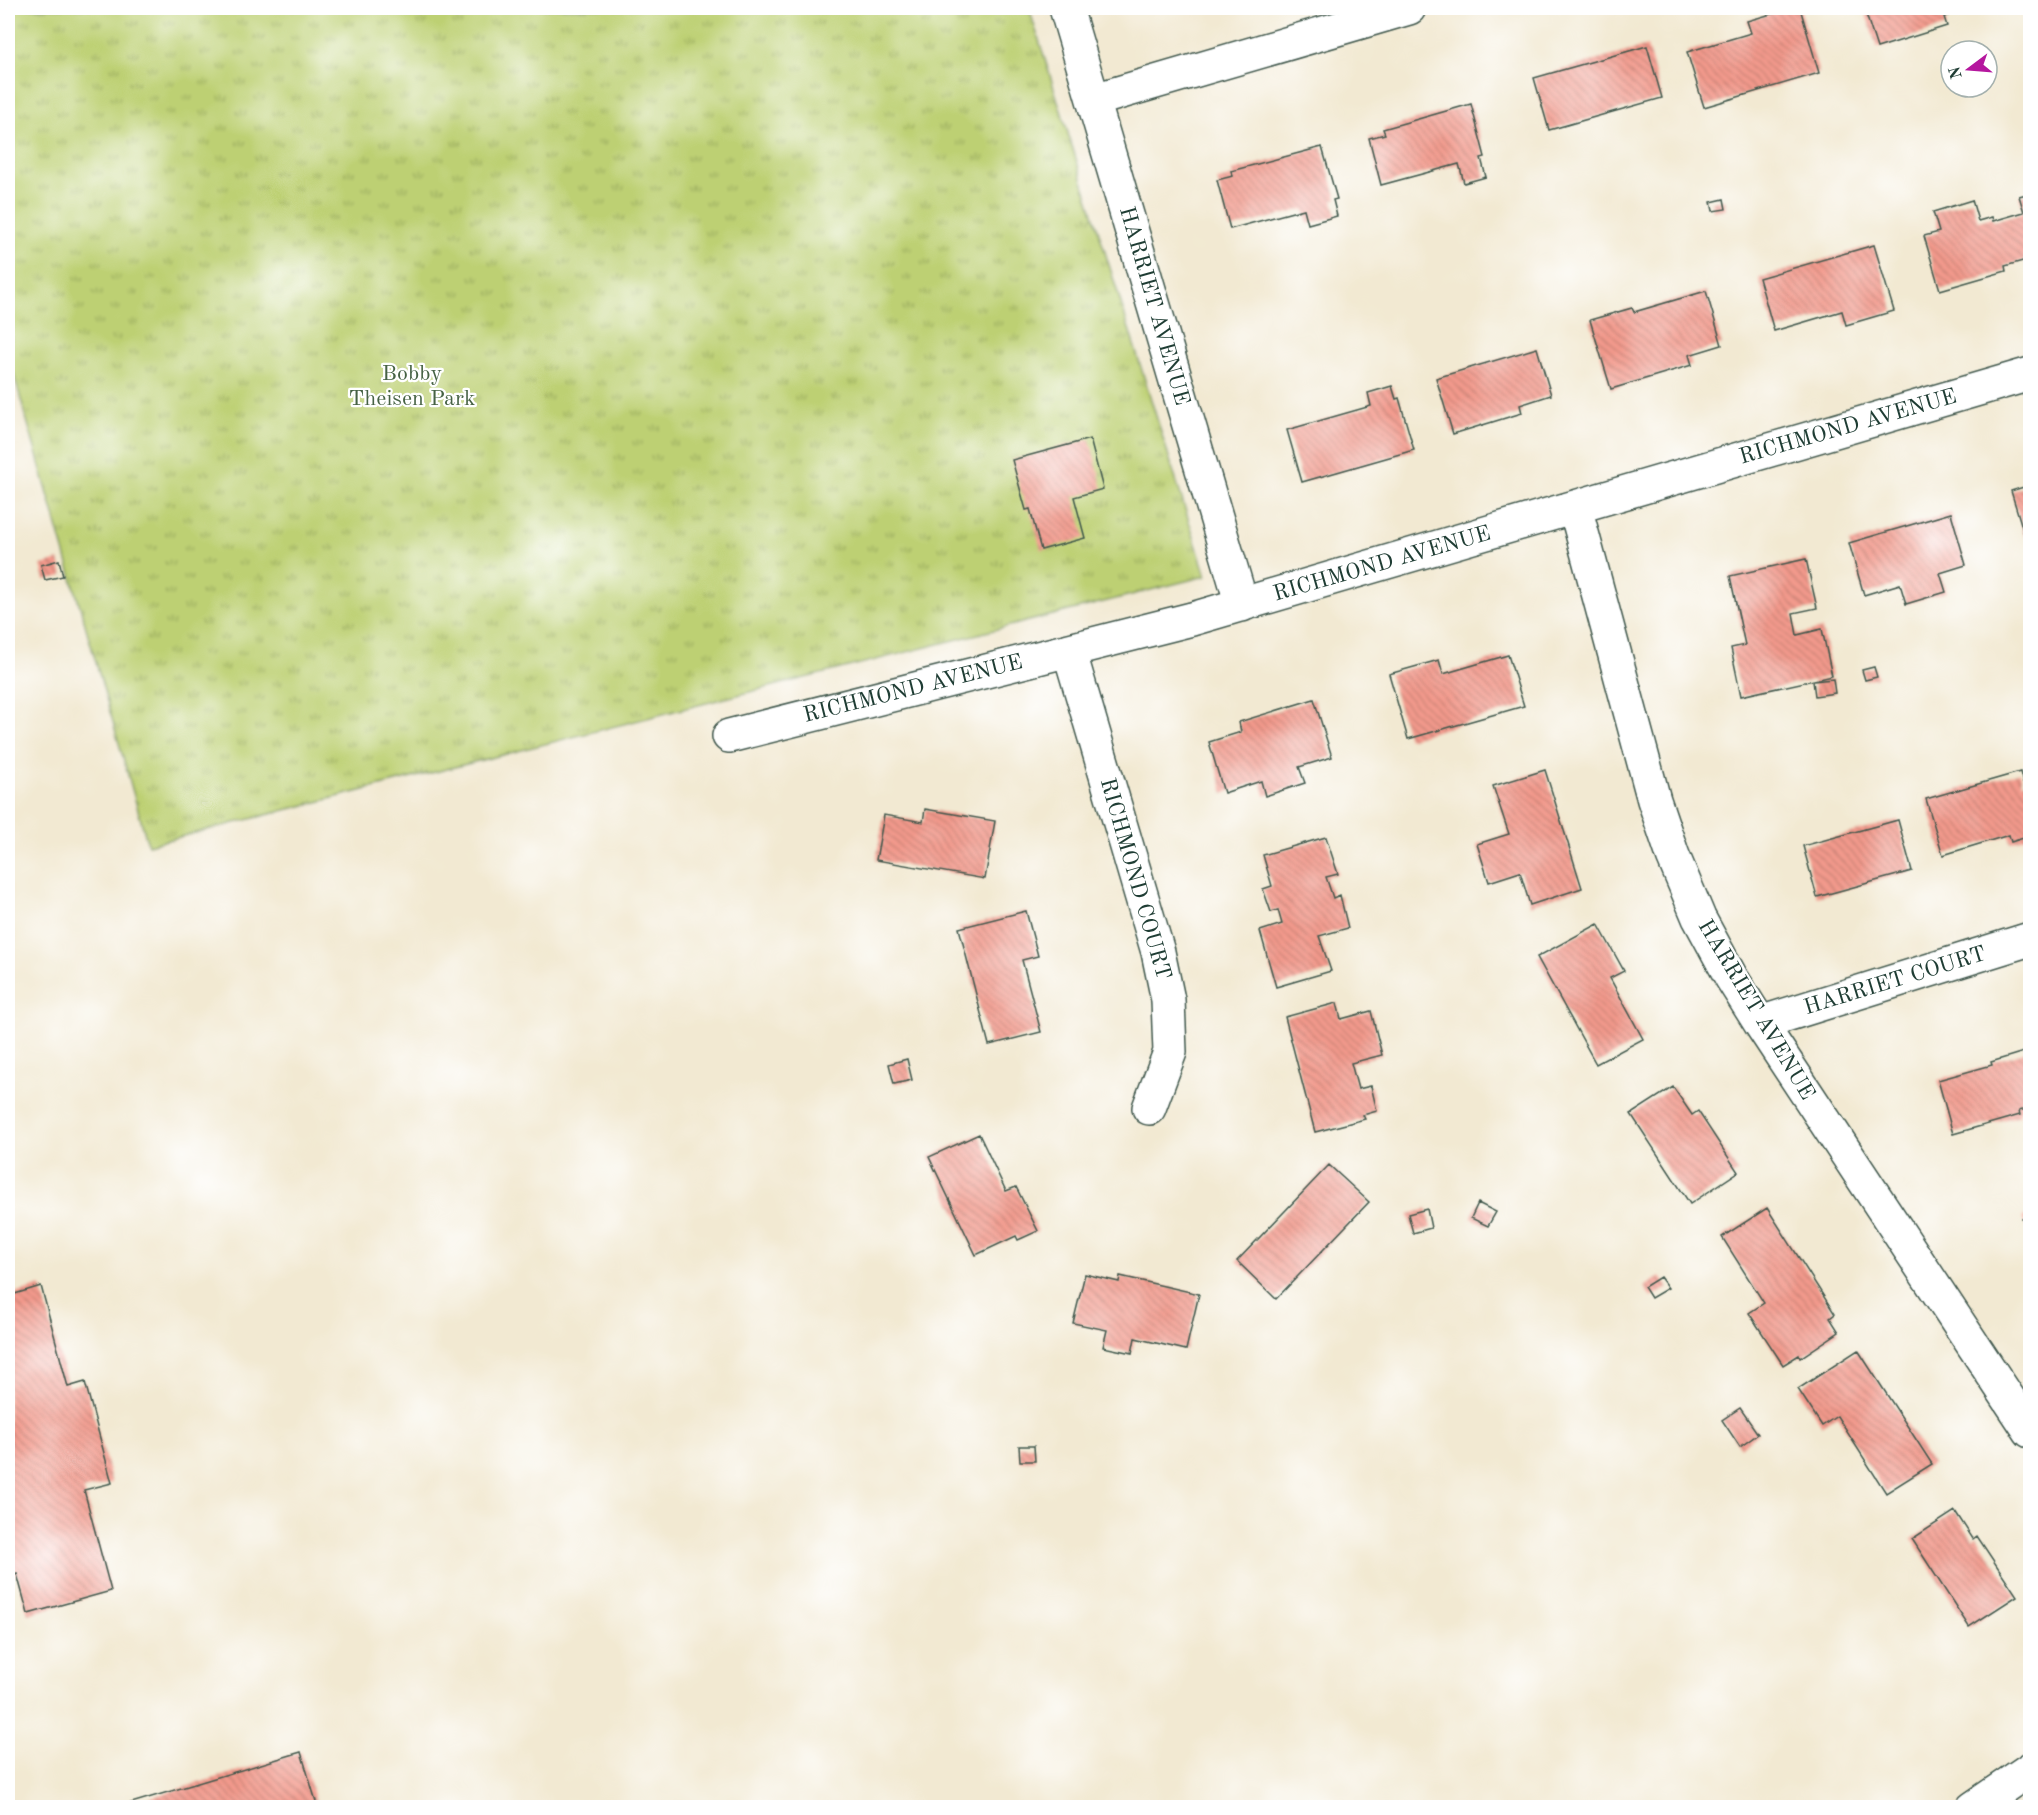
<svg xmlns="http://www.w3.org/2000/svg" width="2038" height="1815" font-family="'Old Standard TT',serif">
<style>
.grass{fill:url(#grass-tufts);stroke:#6e8654;stroke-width:1.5}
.building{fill:url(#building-back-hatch)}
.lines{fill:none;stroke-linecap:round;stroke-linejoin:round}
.minor-casing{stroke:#3f574c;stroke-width:36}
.minor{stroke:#fff;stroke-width:33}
.labels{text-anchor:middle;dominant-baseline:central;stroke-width:4.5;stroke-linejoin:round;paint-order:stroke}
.street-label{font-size:22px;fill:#1f3d34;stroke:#fff}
.park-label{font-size:22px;fill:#466244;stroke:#fff}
</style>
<defs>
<pattern id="grass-tufts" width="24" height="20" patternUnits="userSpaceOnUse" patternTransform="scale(1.5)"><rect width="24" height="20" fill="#bdd073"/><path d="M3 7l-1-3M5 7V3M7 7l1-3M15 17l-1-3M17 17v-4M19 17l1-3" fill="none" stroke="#99aa5f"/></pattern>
<pattern id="building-back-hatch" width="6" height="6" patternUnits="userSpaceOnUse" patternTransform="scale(1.5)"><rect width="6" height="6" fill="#f39a8c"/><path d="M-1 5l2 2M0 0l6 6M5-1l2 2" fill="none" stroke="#c47f73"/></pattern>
</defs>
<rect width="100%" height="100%" fill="#fff"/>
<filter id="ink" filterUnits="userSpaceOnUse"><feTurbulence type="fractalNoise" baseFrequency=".0167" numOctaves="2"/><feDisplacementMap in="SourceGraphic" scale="12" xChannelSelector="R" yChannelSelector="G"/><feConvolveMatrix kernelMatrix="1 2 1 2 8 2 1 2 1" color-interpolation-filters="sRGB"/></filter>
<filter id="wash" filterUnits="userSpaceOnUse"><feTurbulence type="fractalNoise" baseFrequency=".008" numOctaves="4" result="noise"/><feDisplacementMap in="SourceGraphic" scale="24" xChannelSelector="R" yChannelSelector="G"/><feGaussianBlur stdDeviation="1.35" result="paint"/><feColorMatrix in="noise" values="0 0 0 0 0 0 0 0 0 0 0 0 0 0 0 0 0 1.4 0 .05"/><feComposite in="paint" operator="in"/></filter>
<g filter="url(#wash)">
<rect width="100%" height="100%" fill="#f2e9d2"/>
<path class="grass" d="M8 8H1029L1206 576 148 845 8 354Z"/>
<g id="blocks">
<path class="building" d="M1792 8H1800L1819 73 1704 107 1687 52 1751 33 1747 21Z
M1864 8H1972L1944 17 1947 26 1877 48Z
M1647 46 1662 98 1549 130 1534 78Z
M1471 104 1485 157 1481 158 1486 177 1464 183 1459 164 1381 185 1369 138 1385 134 1383 129Z
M1322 147 1337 199 1333 200 1337 216 1308 224 1304 209 1230 229 1217 180 1233 176 1231 171Z
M2030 193V259L2005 266 2006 271 1940 290 1924 236 1939 232 1933 212 1972 200 1978 221 1992 217 1993 221 2024 212 2019 196Z
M1724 199 1726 209 1713 211 1711 202Z
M1874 245 1894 311 1846 325 1842 311 1774 331 1759 278Z
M1706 291 1722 345 1689 355 1692 365 1611 389 1590 320 1632 308 1634 312Z
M1537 348 1551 395 1520 405 1522 413 1453 434 1436 378Z
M1392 386 1396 399 1399 398 1414 450 1302 482 1287 430 1371 406 1368 393Z
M1090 439 1103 489 1074 497 1085 538 1041 550 1030 509 1026 510 1012 460Z
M2030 485V535L2025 537 2011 491Z
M1951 513 1966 565 1940 573 1946 592 1906 604 1900 584 1864 595 1849 543Z
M1806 559 1817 608 1793 613 1797 635 1822 629 1832 676 1741 696 1731 648 1745 645 1730 576Z
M59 560 63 576 45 580 41 565Z
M1508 655 1524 706 1408 739 1389 674 1439 660 1443 674Z
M1874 667 1877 677 1865 680 1862 670Z
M1833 679 1835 693 1815 696 1813 681Z
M1314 699 1332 757 1299 767 1305 783 1265 796 1261 781 1224 793 1209 742 1241 732 1239 722Z
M1545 770 1582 888 1530 905 1520 872 1489 882 1477 844 1509 834 1493 786Z
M2020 772 2023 783 2030 781V836L2011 842 2009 835 1943 855 1926 799Z
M925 809 995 821 985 879 876 860 884 815 923 822Z
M1898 820 1912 871 1817 897 1803 846Z
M1326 837 1338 874 1326 877 1333 898 1340 895 1348 928 1319 936 1331 971 1276 987 1260 931 1282 924 1278 910 1271 912 1263 889 1272 886 1263 855Z
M1026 911 1038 956 1022 960 1041 1032 989 1045 959 928Z
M1598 924 1624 971 1610 978 1643 1039 1596 1064 1537 957Z
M1337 1003 1341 1019 1371 1011 1382 1055 1351 1063 1358 1089 1371 1086 1377 1111 1363 1115 1365 1119 1315 1132 1285 1017Z
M2030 1050V1108L2019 1111 2020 1115 1953 1134 1938 1080 1992 1065 1991 1062Z
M907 1059 912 1080 894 1084 889 1064Z
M1673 1087 1692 1115 1698 1111 1738 1172 1690 1204 1631 1114Z
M979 1134 1006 1191 1016 1187 1038 1231 1018 1240 1016 1236 976 1255 929 1157Z
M1329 1165 1369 1202 1276 1299 1237 1261Z
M1478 1203 1496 1212 1488 1226 1471 1218Z
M1767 1208 1835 1314 1830 1318 1839 1332 1800 1358 1799 1355 1783 1365 1749 1313 1764 1303 1722 1237Z
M1427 1209 1431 1228 1413 1233 1408 1214Z
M2030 1213V1231L2022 1218Z
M1085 1274 1119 1282 1120 1276 1199 1294 1186 1350 1135 1338 1132 1353 1103 1347 1107 1330 1073 1323Z
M1660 1277 1668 1288 1651 1298 1644 1287Z
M41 1286 68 1387 85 1382 112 1483 84 1490 111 1591 28 1614 17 1574 11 1576 8 1564V1552H9L8 1546V1296Z
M1858 1350 1932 1464 1886 1493 1837 1416 1822 1426 1798 1389Z
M1740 1408 1758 1434 1740 1447 1722 1420Z
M1019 1446H1034L1035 1461H1020Z
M1955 1511 1973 1539 1977 1536 2017 1596 1969 1627 1912 1539Z
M301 1752 318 1808H118V1807Z"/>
</g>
</g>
<g filter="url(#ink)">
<use href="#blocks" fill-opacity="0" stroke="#3f574c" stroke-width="1.5"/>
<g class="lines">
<defs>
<path id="minor" d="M1066 8 1242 605
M1094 100 1409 8
M1575 507 1654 800 1673 856 1699 918 1731 977 1760 1023 2030 1431
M1069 650 1158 952 1168 1000 1170 1052 1149 1108
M729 736 1192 619 2030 374
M1760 1023 2030 939
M1973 1808 2030 1769"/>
</defs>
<use href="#minor" class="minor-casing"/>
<use href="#minor" class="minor"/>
</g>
</g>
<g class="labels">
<g class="street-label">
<text transform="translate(1154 306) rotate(74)">HARRIET AVENUE</text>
<text transform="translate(1848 427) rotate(-16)">RICHMOND AVENUE</text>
<text transform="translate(1382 564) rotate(-16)">RICHMOND AVENUE</text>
<text transform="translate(913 689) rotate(-14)">RICHMOND AVENUE</text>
<text transform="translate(1135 879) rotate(74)">RICHMOND COURT</text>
<text transform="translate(1895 981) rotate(-17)">HARRIET COURT</text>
<text transform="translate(1756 1010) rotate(59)">HARRIET AVENUE</text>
</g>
<g class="park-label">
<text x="412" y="374">Bobby<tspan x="412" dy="25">Theisen Park</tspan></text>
</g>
</g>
<rect width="2038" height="1815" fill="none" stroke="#fff" stroke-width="30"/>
<g transform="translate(1969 69) rotate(254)"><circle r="28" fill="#ffffff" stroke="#a5b1ae" stroke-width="1.5"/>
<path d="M0-4.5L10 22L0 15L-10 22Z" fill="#b5179e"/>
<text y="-9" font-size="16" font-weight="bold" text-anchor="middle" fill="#1f3d34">N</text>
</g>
</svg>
